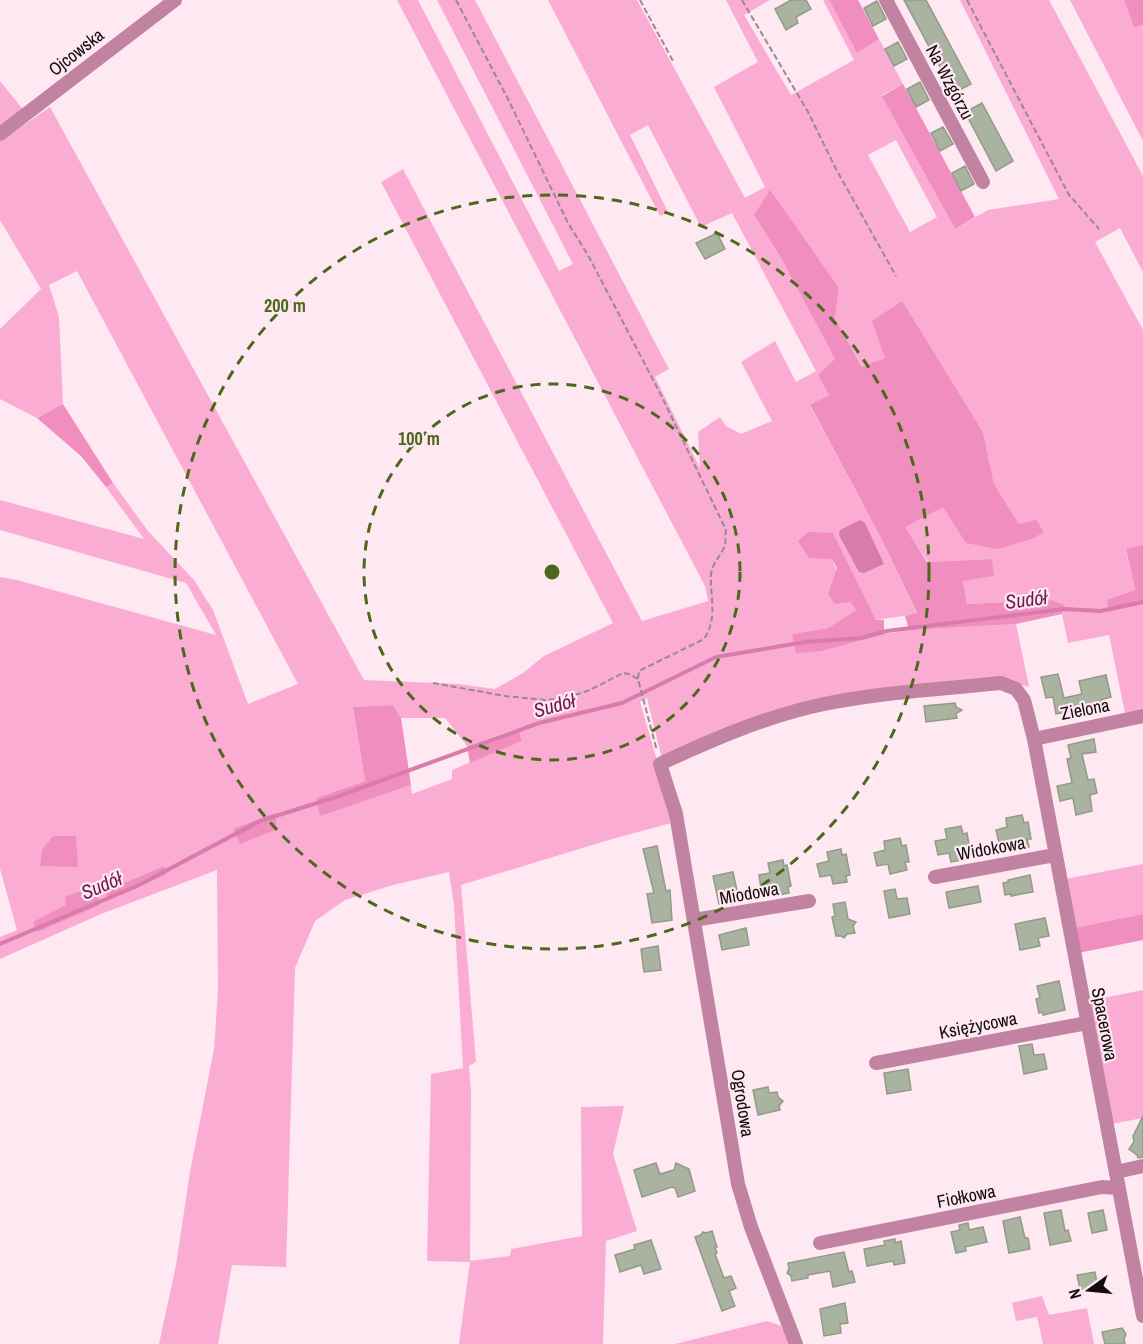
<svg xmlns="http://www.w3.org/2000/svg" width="1143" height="1344" font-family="'Archivo Narrow',sans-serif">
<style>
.green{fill:#fbacd3;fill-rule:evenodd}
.forest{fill:#ef8ebf}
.water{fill:#d97bab}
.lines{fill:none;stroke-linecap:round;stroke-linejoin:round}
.stream{stroke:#d97bab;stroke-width:4}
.building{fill:#aab2a0;stroke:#929a88;stroke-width:1.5}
.path{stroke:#998990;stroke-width:2;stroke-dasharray:6 3;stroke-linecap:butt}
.minor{stroke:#c183a1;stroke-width:14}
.ring{fill:none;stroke:#4b681b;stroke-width:3;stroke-dasharray:10 8}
.labels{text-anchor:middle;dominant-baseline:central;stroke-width:4.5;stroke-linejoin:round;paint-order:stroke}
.street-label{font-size:18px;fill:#130c0f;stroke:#fee8f1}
.water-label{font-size:20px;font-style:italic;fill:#6e1a4b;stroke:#fee8f1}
.centre{fill:#4b681b;stroke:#fee8f1;stroke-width:3}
.ring-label{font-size:18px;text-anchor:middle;font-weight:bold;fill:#4b681b;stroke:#fee8f1;stroke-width:4.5;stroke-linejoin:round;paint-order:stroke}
</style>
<rect width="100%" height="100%" fill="#fee8f1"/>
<path class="green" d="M397 0H418L559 271 573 264 437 0H475L669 369 655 377 700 468 698 432 720 417 726 426 741 434 772 421 741 362 775 341 796 382 816 371 732 213 701 227 648 125 630 135 668 212 660 216 548 0H637L745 198 765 187 714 87 758 62 726 0H770L744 15 791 95 854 60 823 0H829L857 53 879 39 903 84 882 95 955 229 988 210 1059 199 960 0H1049L1143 176V272L1120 228 1095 242 1143 330V545L1126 550 1135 590 1109 612 1143 604V710L1125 713 1109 635 1068 643 1062 614 1064 605 1052 600 967 604 963 581 992 559 928 562 904 527 943 506 1019 524 994 484 983 432 931 349 885 358 863 368 835 318 839 288 754 215 781 258 835 359 829 395 810 406 881 538 917 614 876 620 833 534 832 559 850 602 856 610 828 628 792 634H884L909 630 1016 624 1029 687 1002 678 825 702 662 759 647 698 640 702 675 822 612 839 461 885 476 1062 469 1066 471 1093 470 1261 510 1256 511 1249 582 1236 581 1107 624 1106 613 1154 637 1231 606 1241 603 1344H459L470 1262 427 1261 431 1074 463 1068 454 905 449 872 393 885 345 900 315 921 295 968 286 1267 232 1265 218 1344H159L176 1265 190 1172 214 1049 218 990 217 870 101 914 0 959V937L17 930 0 869V577L17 580 216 635 186 583 0 530V500L144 539 106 487 113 483 148 531 194 580 213 610 248 704 298 684 77 271 49 285 59 317 63 404 37 418 0 399V329L41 289 0 220V141L50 107 364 680 458 684 495 689 523 673 544 656 613 623 381 182 403 169 642 621 708 601 705 586ZM896 140 937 217 910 232 868 155ZM393 705 401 718H445L467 746 517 729 522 741 452 770V779L412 794 411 785 320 815 316 798 365 781 353 707ZM164 866 166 874 108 900 105 891Z
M1070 0H1124L1134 28 1143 25V141Z
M0 81 25 112 0 129Z
M1143 864V914L1074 928 1065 879Z
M1143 990V1118L1111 1124 1088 1001Z
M1042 1296 1049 1315 1087 1308 1094 1344H1043L1037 1317 1016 1321 1012 1303Z
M767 1321 781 1326 791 1344H675Z"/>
<path class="forest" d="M829 0H858L879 39 857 53Z
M1124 0H1143V25L1134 28Z
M903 84 975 217 955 229 882 96Z
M770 190 839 288 835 318 862 367 885 358 872 321 902 301 983 432 994 484 1019 524 1036 520 1044 532 1034 538 998 549 966 543 943 507 905 527 927 562 992 559 994 576 963 581 967 604 1052 600 1064 605 1062 614 1016 624 909 630 905 616 917 613 881 538 810 405 829 395 818 375 835 359 781 258 754 215Z
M63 404 113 483 106 487 81 456 37 418Z
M808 532 833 533 876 620H884V634L821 651 796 653 792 634 828 628 856 610 850 602 835 604 828 594 837 568 832 559 809 558 798 541Z
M1143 545V604L1109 612 1107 600 1135 590 1126 549Z
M393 705 401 718 411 785 320 816 316 798 365 781 353 707Z
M518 729 522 741 470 763 467 746Z
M275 813 277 829 240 844 233 829Z
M53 836H76L78 867 40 866 42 850Z
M164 866 167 874 108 900 105 891Z
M78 892 97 894 100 905 37 932 33 922 66 905 65 897Z
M1143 914V940L1078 953 1074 928Z"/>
<path class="water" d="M860 520 865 523 884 564 864 573 859 572 839 535 840 530Z"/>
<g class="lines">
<path class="stream" d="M0 944 137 886 260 821 336 797 539 723 622 703 716 657 805 642 861 638 887 631 1064 609 1100 611 1143 602"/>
</g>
<path class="building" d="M791 0H806L811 9 796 17 798 23 786 30 775 9Z
M904 0H926L971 84 954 93Z
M877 1 886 19 873 26 864 8Z
M898 42 907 59 894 66 885 49Z
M920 82 929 100 916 107 907 89Z
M982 103 1013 161 996 171 965 112Z
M943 127 953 144 940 151 931 133Z
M965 166 974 184 961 191 952 173Z
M717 233 725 249 705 259 696 243Z
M1058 674 1064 698 1082 694 1079 681 1106 675 1111 697 1101 700 1102 706 1056 714 1053 697 1046 698 1041 677Z
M955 703 956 707 962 710 956 714 957 718 926 722 924 706Z
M1094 739 1096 752 1082 754 1088 780 1094 779 1097 793 1090 795 1092 811 1076 815 1073 798 1060 801 1057 786 1072 783 1067 759 1071 758 1068 745Z
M1022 815 1024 823 1028 822 1031 839H1027L1029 847 1012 850 1010 841 999 843 996 830 1007 827 1006 818Z
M961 826 963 834 967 833 970 850 966 851 968 859 951 862 949 853 938 855 935 841 947 839 945 829Z
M900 838 902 846 906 845 909 862H905L907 870 890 874 888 864 877 866 874 853 885 850 884 841Z
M657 846 666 891 670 890 672 920 652 923 647 894 654 893 643 849Z
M841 849 842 855 846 854 850 875 846 876 847 882 833 884 831 875 820 877 817 864 829 861 827 852Z
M783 860 784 866 787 865 791 886 788 887 789 893 774 896 772 886 761 888 759 875 770 873 768 863Z
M733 872 739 900 719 904 713 876Z
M1030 875 1033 892 1011 896V894L1005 895 1003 883 1008 882V880Z
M978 886 981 902 949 908 946 892Z
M895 889 897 899 907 898 910 914 889 918 884 891Z
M845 902 848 919 856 922 853 926 855 933 847 934 844 938 841 936H836L832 917 835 916 833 904Z
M1045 918 1049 936 1038 938 1040 946 1020 950 1015 924Z
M746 928 749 945 722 950 719 935Z
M658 946 661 970 644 972 641 949Z
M1059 981 1065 1010 1043 1015V1012L1039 1013 1036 999 1040 998 1037 986Z
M1032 1044 1034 1055 1044 1054 1047 1069 1024 1074 1019 1046Z
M908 1069 911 1090 887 1094 884 1073Z
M768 1087 769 1093 777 1092 778 1097 783 1101 779 1106 780 1110 758 1115 753 1090Z
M1143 1116V1157L1138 1158 1137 1155 1129 1149 1134 1142 1133 1136Z
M656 1163 660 1174 674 1170 676 1163 689 1169 695 1191 678 1197 675 1188 672 1187 642 1197 634 1170Z
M1061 1210 1065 1231 1068 1230 1071 1241 1050 1245 1044 1213Z
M1103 1210 1107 1230 1092 1233 1088 1213Z
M1020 1217 1025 1238H1028L1030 1249 1009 1253 1003 1221Z
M968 1223 969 1230 983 1227 987 1242 965 1247 966 1251 956 1253 951 1232 960 1230 959 1225Z
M712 1231 717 1247H715L717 1253 715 1254 724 1278 731 1276 736 1288 729 1291 735 1306 722 1311 695 1237 701 1235 703 1232 706 1233Z
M895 1239V1243L901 1241 905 1263 894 1265 893 1261 867 1266 864 1249 885 1245 884 1241Z
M651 1240 661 1269 644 1274 641 1265 620 1272 615 1255 635 1249 634 1245Z
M844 1252 849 1272 852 1271 855 1282 833 1287 830 1271 808 1275V1278L792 1281 791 1276 787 1273 789 1269 788 1263Z
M1095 1272 1098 1289 1081 1293 1077 1275Z
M845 1303 848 1323 840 1324 841 1333 824 1336 820 1309Z
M1122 1328 1126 1334 1124 1339 1125 1344H1105L1102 1332Z"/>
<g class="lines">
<path class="path" d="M456 0 508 99 568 223 589 257 662 397 726 530C725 535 726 541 725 545 721 556 712 563 711 575 710 599 718 618 704 639L639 671 638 679 657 751
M640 0 673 61
M742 0 808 112 836 169 896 276
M967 0 1069 195 1099 229
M433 683 505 696 546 700 566 698 590 690 623 673 629 674 638 679"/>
<path class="minor" d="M886 0 983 182
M0 134 175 0
M1034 739 1143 716
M935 877 1055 855
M694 920 809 901
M876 1063 1087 1023
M1116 1172 1143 1166
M820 1243 1102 1187 1119 1188
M796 1344 751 1227 738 1184 676 814 660 764C713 739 767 716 824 704 882 692 942 689 1001 683L1016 689 1024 700 1034 739 1143 1316"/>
</g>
<g class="ring">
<circle cx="552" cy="572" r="188"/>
<circle cx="552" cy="572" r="377"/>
</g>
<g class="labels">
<g class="street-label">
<text transform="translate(76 52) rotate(-38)">Ojcowska</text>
<text transform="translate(950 82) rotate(62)">Na Wzgórzu</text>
<text transform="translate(1085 709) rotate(-11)">Zielona</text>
<text transform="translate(991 848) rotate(-10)">Widokowa</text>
<text transform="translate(749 893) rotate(-10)">Miodowa</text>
<text transform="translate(1105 1024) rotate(79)">Spacerowa</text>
<text transform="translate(978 1025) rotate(-11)">Księżycowa</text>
<text transform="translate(743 1103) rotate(81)">Ogrodowa</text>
<text transform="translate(966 1196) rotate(-11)">Fiołkowa</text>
</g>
<g class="water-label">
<text transform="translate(1026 599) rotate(-7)">Sudół</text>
<text transform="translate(554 705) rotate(-15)">Sudół</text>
<text transform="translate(101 885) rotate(-23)">Sudół</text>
</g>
</g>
<circle cx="552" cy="572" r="9" class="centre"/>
<g class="ring-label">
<text x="285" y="312">200 m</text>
<text x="419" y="445">100 m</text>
</g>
<g transform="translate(1089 1290) rotate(255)" stroke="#fee8f1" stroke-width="4.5" paint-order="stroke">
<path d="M0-4.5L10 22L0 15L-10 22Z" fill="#130c0f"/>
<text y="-9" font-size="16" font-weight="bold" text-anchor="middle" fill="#130c0f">N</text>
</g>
</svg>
